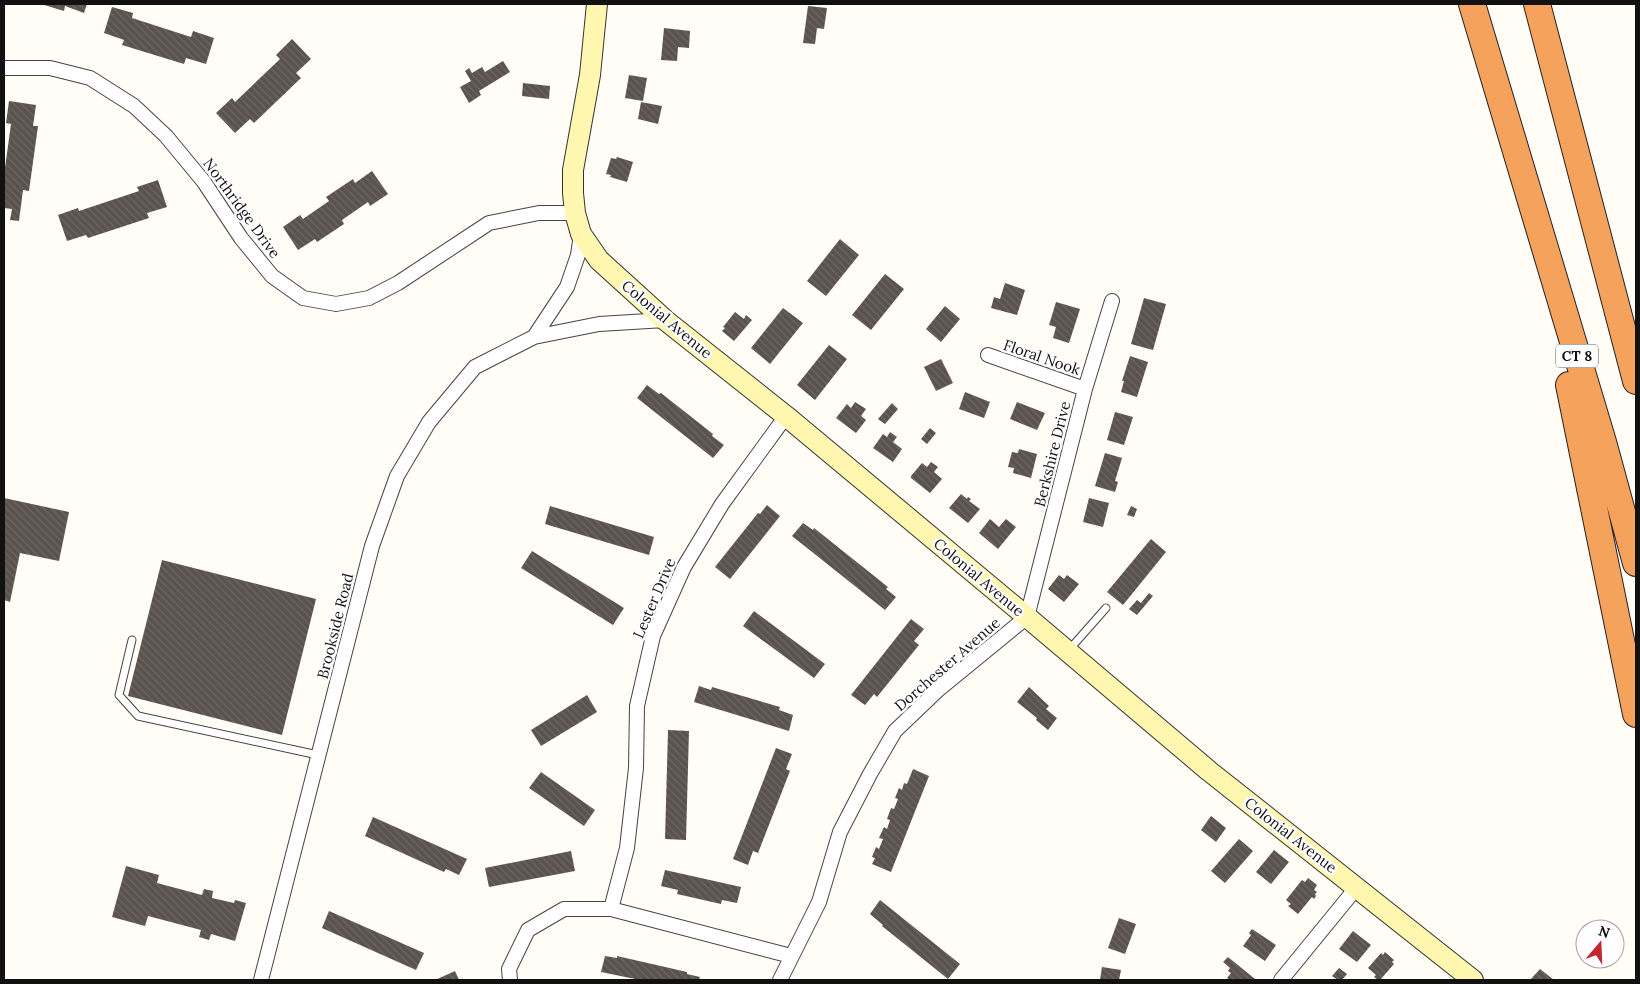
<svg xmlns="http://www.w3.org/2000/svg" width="1640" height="984" font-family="Lora,serif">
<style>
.building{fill:url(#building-back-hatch)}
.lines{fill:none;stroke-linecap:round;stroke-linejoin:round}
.lane-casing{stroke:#444;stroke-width:9}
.street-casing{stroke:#444;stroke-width:16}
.secondary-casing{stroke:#333;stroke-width:22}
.highway-casing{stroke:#222;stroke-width:28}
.lane{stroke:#fff;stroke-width:7}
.street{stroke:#fff;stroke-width:14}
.secondary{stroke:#fff6b0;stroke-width:20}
.highway{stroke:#f5a25d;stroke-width:26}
.labels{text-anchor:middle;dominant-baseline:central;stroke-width:5;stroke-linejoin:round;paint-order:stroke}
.shield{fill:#fff;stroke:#585858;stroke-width:1}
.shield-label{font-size:14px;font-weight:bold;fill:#111}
.street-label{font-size:15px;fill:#111;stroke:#fff}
</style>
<defs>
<pattern id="building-back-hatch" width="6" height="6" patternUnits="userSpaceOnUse" patternTransform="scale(1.25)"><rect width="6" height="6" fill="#5a524d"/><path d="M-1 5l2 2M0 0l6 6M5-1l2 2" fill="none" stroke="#6d6662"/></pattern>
</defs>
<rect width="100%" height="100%" fill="#fffdf5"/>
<path class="building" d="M41 4H87L84 13 65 6 64 11Z
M808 6 827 8 824 29 817 28 815 44 803 43Z
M112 7 133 13 132 18 191 37 193 31 214 38 206 64 186 58 184 64 122 45 124 40 104 33Z
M664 28 690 31 689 48 678 47 677 61 661 60Z
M292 39 311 59 296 73 301 78 254 123 250 119 235 133 216 113 232 98 235 102 280 59 276 55Z
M503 61 510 72 479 91 481 95 469 103 460 87 471 81 465 71 469 68 472 73 482 67 485 72Z
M629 75 647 78 643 101 625 98Z
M523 83 550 86 549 99 522 96Z
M9 101 36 105 33 126H38L29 191 23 190 19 221 10 220 12 209 4 208V175L11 124 6 123Z
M641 102 662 106 658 124 638 119Z
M617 157 633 162 627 182 610 177 611 175 606 174 611 158 616 159Z
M372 171 388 194 370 206 368 202 342 220 344 224 317 242 315 239 298 250 283 227 300 215 303 219 329 201 326 197 353 179 355 183Z
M158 180 167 207 147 213 149 218 88 238 86 235 67 241 58 215 78 208 79 211 139 191 137 187Z
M840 239 859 255 826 296 807 281Z
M885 274 904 289 871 330 852 315Z
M1005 283 1025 290 1017 315 991 308 994 297 1000 299Z
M1144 298 1166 304 1153 350 1131 344Z
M1056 302 1080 309 1069 343 1053 338 1056 327 1049 325Z
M945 306 960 319 941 342 926 329Z
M783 308 803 323 770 364 751 348Z
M735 312 744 319 746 315 752 320 734 341 722 331 725 328 723 327Z
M829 345 847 359 815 400 797 385Z
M1130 356 1148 362 1137 397 1121 392 1124 381H1122Z
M941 359 953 383 936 391 924 367Z
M647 385 659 394 661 393 713 434 712 436 724 445 713 458 637 398Z
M965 392 990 402 984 418 959 409Z
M855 402 866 409 861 416 866 420 856 433 836 418 847 404 851 408Z
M1017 402 1045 413 1037 430 1010 419Z
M892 403 898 409 885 424 878 419Z
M1115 412 1133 417 1124 445 1107 440Z
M930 428 936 433 927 444 921 439Z
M890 432 897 437 893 442 902 449 893 462 873 448 883 434 887 437Z
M1019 449 1037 454 1031 478 1013 473 1014 468 1008 467 1012 452 1018 453Z
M1105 453 1122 458 1115 481 1118 482 1115 492 1095 486Z
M931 462 938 467 934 472 942 479 930 493 911 478V476L922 463 927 467Z
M961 494 967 499 968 497 971 499 969 501 980 509 968 523 949 508Z
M4 498 69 512 59 561 20 553 10 602 4 600Z
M1089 498 1109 503 1103 527 1083 522Z
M767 505 780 516 730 579 715 567 758 513 760 514Z
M550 506 654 537 649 555 545 524Z
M1131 506 1137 509 1134 517 1127 515Z
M990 519 999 527 1006 519 1016 527 998 549 979 533Z
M803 523 813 530 814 528 888 587 886 589 896 597 885 610 792 536Z
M1151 539 1166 552 1123 605 1107 592Z
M532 551 624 608 613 625 521 568Z
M162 560 316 599 282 735 128 696Z
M1059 575 1064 579 1067 575 1079 584 1064 602 1048 589Z
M1149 593 1153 596 1137 615 1129 609 1137 600 1141 603Z
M754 611 825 664 814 678 743 626Z
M911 619 924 629 914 641 919 645 877 697 874 694 865 705 851 695Z
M699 686 711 690 712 687 780 707 779 710 793 715 789 731 694 702Z
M1029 687 1049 706 1046 709 1057 718 1048 730 1036 720 1037 718 1017 702Z
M587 695 597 712 541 746 531 730Z
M668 730 689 731 686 840 665 839Z
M776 748 792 754 786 769 790 771 758 853 753 851 748 865 733 859Z
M913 769 929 776 891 872 872 864 875 858 872 857 876 847 879 849 883 839 879 838 884 827 887 829 890 820 887 819 891 808 894 809 898 799 895 798 899 788 902 790 904 783 907 784Z
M541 772 595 810 584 826 529 788Z
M1211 816 1226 828 1216 842 1201 830Z
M373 817 467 859 459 875 446 869 444 872 365 836Z
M1239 839 1253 851 1225 883 1211 871Z
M1274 850 1289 862 1271 884 1256 872Z
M571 851 575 871 489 887 485 868Z
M126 866 159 875 157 883 202 895 204 889 213 891 212 898 234 903 235 900 246 903 235 941 211 934 209 940 199 937 201 930 148 916 145 926 112 917Z
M665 870 741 887 737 903 722 900 721 904 677 894 678 890 661 886Z
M1308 878 1317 885 1314 890 1317 892 1315 894 1316 896 1314 899 1312 897 1298 914 1288 906 1291 904 1286 900 1302 880 1305 882Z
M880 900 960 964 948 979 882 926 883 925 870 914Z
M329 911 424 953 416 970 322 928Z
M1119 918 1136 924 1125 954 1108 948Z
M1252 929 1276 945 1265 961 1243 946 1251 935 1249 933Z
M1353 931 1371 945 1357 962 1339 949Z
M1385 952 1394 960 1392 962 1394 964 1380 980H1378L1374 977 1376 975 1368 968 1381 953 1383 955Z
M605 956 617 958V956L687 972V974L700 977 699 980H640L601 972Z
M1228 957 1255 979 1254 980H1230L1227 978 1231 973 1228 971 1230 968 1223 962Z
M1102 967 1121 970 1119 980H1100Z
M1339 968 1347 974 1342 980H1338L1332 976Z
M1540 969 1554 980H1530Z
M455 971 459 980H435Z"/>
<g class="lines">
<defs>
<path id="lane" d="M132 640 119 695 138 716 318 755
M1068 651 1106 608"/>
<path id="street" d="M4 68H50L90 78 134 106 166 136 204 182 241 238 272 276 303 298 336 304 369 298 398 283 489 223 539 213H575
M534 337 567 287 578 255 581 234
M988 355 1085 389
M611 909 627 848 636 768 637 706 653 636 684 567 722 504 786 416
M261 980 372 546 397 476 429 422 475 367 534 337 599 324 665 320
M510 980 509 969 528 930 564 909H611L791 956
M780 980 819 902 840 832 870 774 895 731 939 689 1027 617 1085 389 1112 301
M1281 980 1357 887"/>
<path id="secondary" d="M597 4 590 75 573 170V193L575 213 581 234 599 260 665 320 786 416 1027 617 1209 771 1473 980"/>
<path id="highway" d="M1472 4 1603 442 1636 563
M1537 4 1636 381
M1569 385 1636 714"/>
</defs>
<use href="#lane" class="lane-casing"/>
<use href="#street" class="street-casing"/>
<use href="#secondary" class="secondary-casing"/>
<use href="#highway" class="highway-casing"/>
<use href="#lane" class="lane"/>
<use href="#street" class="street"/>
<use href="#secondary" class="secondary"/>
<use href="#highway" class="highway"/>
</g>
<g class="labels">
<rect class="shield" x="1556" y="344.5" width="42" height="23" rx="4"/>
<g class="shield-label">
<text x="1577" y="356">CT 8</text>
</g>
<g class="street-label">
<text transform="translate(242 208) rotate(54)">Northridge Drive</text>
<text transform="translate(667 319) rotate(40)">Colonial Avenue</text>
<text transform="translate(1042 357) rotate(19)">Floral Nook</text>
<text transform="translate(1052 454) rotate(-76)">Berkshire Drive</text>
<text transform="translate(979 577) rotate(40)">Colonial Avenue</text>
<text transform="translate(654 598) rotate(-67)">Lester Drive</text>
<text transform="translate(335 626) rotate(-76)">Brookside Road</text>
<text transform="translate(947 664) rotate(-41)">Dorchester Avenue</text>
<text transform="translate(1291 835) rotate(38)">Colonial Avenue</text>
</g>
</g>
<rect width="1640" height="984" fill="none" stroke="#111111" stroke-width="10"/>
<g transform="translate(1600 944) rotate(19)"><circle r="24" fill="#ffffff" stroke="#a0a0a0"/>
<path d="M0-4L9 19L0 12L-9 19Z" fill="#c4262e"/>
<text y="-8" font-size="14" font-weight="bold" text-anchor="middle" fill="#111111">N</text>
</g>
</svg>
